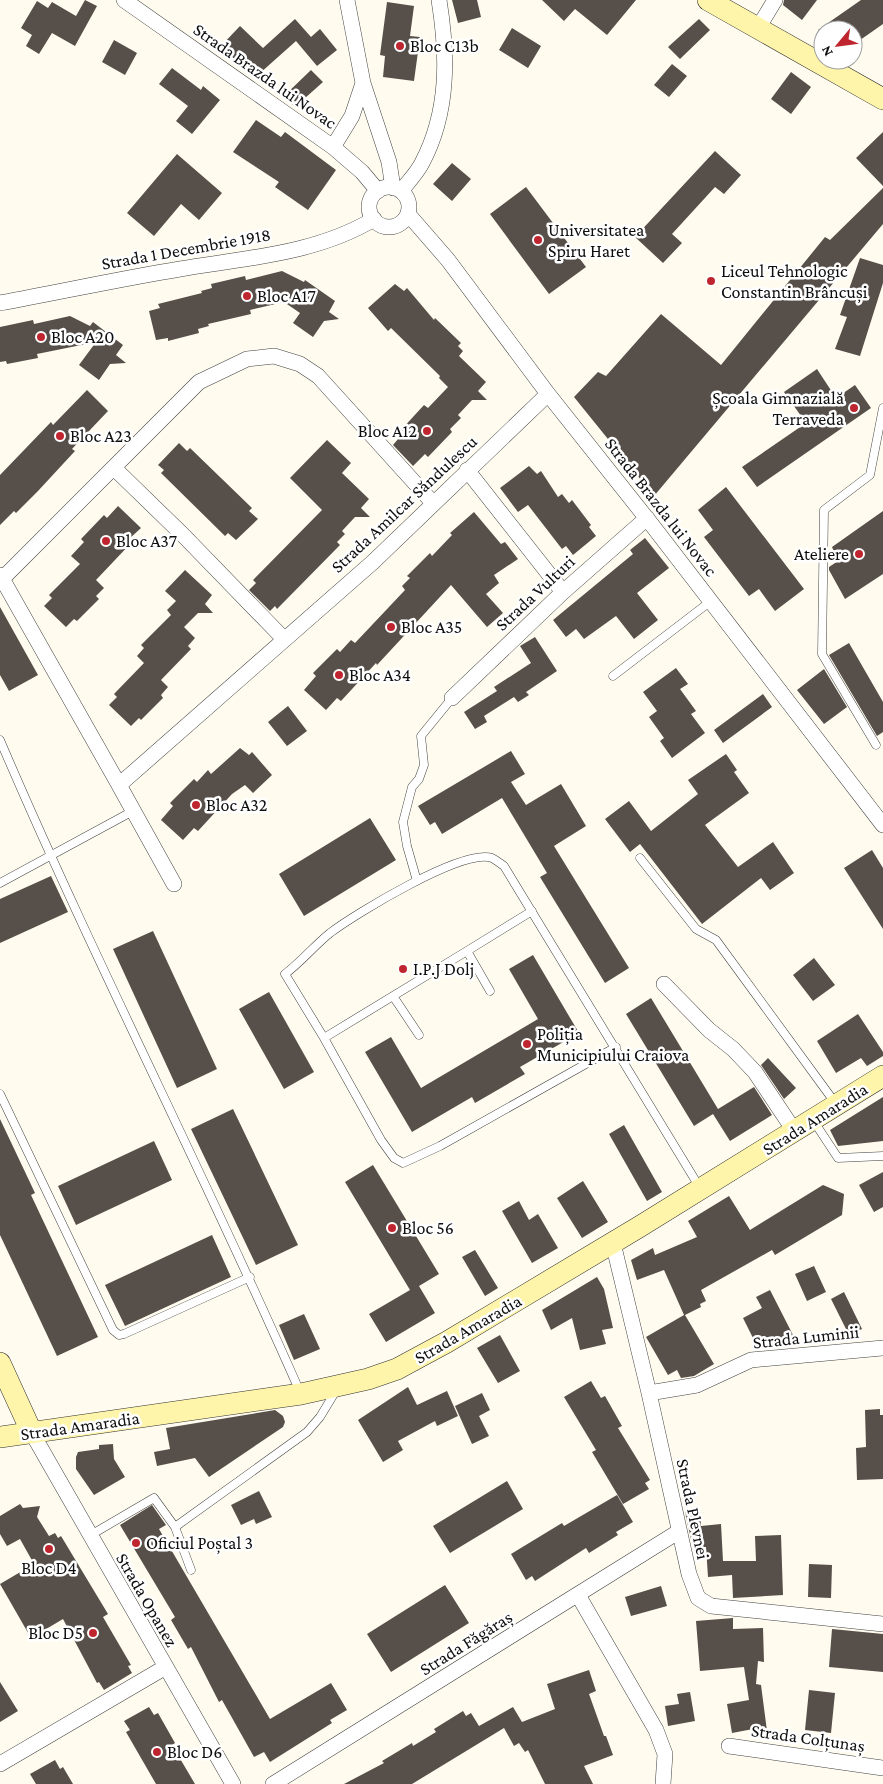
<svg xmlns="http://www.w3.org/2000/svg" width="883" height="1784" font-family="'Crimson Pro',serif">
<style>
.building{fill:#574f4a}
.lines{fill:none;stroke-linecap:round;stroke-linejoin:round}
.lane-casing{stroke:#414141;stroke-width:9}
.street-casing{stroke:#414141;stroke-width:16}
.secondary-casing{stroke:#303030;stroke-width:22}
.lane{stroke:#fff;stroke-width:8}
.street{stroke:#fff;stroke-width:15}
.secondary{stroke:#fff5aa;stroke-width:21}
.poi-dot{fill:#bf252e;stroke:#fff;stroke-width:2}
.labels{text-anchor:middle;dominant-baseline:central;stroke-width:5;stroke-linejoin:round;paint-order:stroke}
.poi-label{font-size:18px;fill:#0e0e0e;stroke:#fff;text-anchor:start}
.street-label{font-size:18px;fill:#0e0e0e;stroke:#fff}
</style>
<rect width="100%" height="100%" fill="#fffcef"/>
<path class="building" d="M85 0 97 6 75 46 52 33 39 54 26 46 32 35 21 28 37 1 48 8 52 2 76 16Z
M452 0H477L481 17 458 23Z
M542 0H636L607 35 575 9 564 21Z
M784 0H817L802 20 783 5Z
M861 0H883V24L853 45V30H818Z
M387 2 414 6 410 36 420 37 414 81 383 77 385 56 380 55Z
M295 19 311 37 320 29 337 50 317 66 296 41 259 74 242 56 236 61 221 46 240 26 263 48Z
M699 19 710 30 680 59 668 47Z
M512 28 541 46 528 68 499 50Z
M114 40 137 53 125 75 102 62Z
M672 64 687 76 669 97 654 85Z
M172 68 201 90 203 86 220 100 192 134 176 121 188 106 159 84Z
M311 70 323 82 295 107 284 96Z
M791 72 811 87 791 114 771 99Z
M256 120 281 137 285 132 336 170 308 210 275 187 279 182 233 152Z
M883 132V186L856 158Z
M715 151 741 175 724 194 715 187 672 234 682 243 663 263 635 237Z
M177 154 222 193 199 220 181 204 154 236 127 213Z
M452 163 471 179 452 201 433 184Z
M526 187 586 267 549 294 490 214Z
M883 188V224L654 496 574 397 598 372 606 376 661 314 721 365 825 237 830 240Z
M860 258 883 265V283L860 356 835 349 847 317 840 315Z
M282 271 304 282 305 280 335 301 329 312 339 319 324 321 313 337 293 323 300 313 284 302 250 310 251 314 208 324 209 326 198 329 199 333 168 341V338L156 340 149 311 160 308 158 304 202 293 201 291 212 288 211 284 245 276 246 280Z
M395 284 404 291 407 288 434 320 435 318 461 343 458 346 463 351 459 356 486 382 478 391 487 400H472L458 415 461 418 450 429 452 432 428 457 425 454 413 466 393 445 404 432 401 430 424 405 428 408 448 387 439 378 440 376 391 328 388 331 368 308Z
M70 316 90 326 93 322 123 345 116 355 126 363 110 364 99 380 79 365 96 342 37 354 38 358 7 364 6 361 0 362V327L33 320 34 324Z
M817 369 836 398 855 385 871 408 757 487 742 467 806 423 784 392Z
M87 390 108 411 72 449 75 451 38 491 16 513 14 511 0 525V475L51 422 53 425Z
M327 440 351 463 342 473 369 499 361 508 370 517H355L342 531 345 534 337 542 340 545 277 609 275 606 270 611 249 590 256 583 253 580 322 510 290 478Z
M179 443 187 451 190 448 252 508 249 511 258 519 236 540 228 533 225 536 161 473 164 470 158 465Z
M529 466 537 474 541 471 558 497 562 494 569 503 572 500 591 525 589 527 596 536 573 555 566 546 562 549 528 505 518 512 500 488Z
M726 487 804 589 775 611 759 589 749 596 704 537 713 530 698 510Z
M118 506 141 528 129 539 132 542 96 580 104 588 96 596 99 599 77 621 74 619 66 627 44 606 52 598 49 595 80 564 71 556 84 542 81 539 104 515 107 518Z
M883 511V574L845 599 829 570V567L838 561 832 547Z
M474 512 501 544 505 542 518 559 494 575 499 583 486 594 503 613 487 627 451 585 377 665 376 663 341 701 337 698 326 710 304 690 316 676 313 673 337 649 340 652 351 640 355 643 405 590 402 586 410 578 407 576 430 553 432 556 452 535 450 533Z
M645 538 669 568 637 593 658 620 634 639 616 616 584 639 576 629 566 637 553 620 633 554 630 550Z
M185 570 212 595 205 604 213 613H198L184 627 195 638 188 646 191 649 161 680 168 687 161 695 163 698 141 720 139 718 131 726 109 705 117 697 114 694 144 663 137 656 144 648 141 645 171 615 167 610 176 601 165 591Z
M0 607 38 675 9 691 0 675Z
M535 637 557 671 526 692 529 695 518 702 514 697 484 716 487 722 475 729 464 712 497 691 494 687 531 663 520 646Z
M849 643 883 702V732L877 736 829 655Z
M676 668 688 684 680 689 696 711 691 714 705 733 672 758 660 741 664 738 649 717 657 711 643 692Z
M824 669 847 707 824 724 797 690Z
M763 694 772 707 723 743 714 730Z
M288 706 307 731 287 746 268 722Z
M240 748 249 755 252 752 272 775 253 793 245 785 232 794 198 831 194 828 183 840 161 820 173 806 170 803 194 779 197 782 208 770 211 774Z
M511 751 525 774 511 782 526 805 561 784 586 826 554 846 629 968 605 983 540 877 547 873 502 798 442 834 435 822 430 825 418 806Z
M726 754 737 770 734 772 749 793 705 825 738 867 773 842 794 873 770 890 761 878 702 924 640 844 630 852 605 819 629 801 651 831 698 794 688 780Z
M370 818 396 860 304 916 279 874Z
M872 850 883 868V929L844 868Z
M51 876 68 912 0 943V899Z
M153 931 217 1069 177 1088 113 949Z
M533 955 579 1033 520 1067 525 1074 475 1103 472 1097 412 1132 365 1052 391 1037 421 1088 538 1019 509 969Z
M814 958 835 985 813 1001 793 975Z
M269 992 314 1072 284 1089 239 1009Z
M651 998 718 1109 754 1087 772 1115 730 1141 713 1114 694 1126 626 1014Z
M858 1014 883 1052V1056L867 1066 861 1058 836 1073 817 1041Z
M768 1058 796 1088 784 1099 761 1065Z
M883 1097V1141L838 1146 830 1130Z
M233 1109 298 1245 256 1265 191 1129Z
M0 1119 35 1193 31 1195 98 1337 57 1356 0 1235Z
M624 1125 662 1192 647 1201 609 1134Z
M154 1141 172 1180 76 1225 58 1186Z
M373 1165 439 1274 419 1286 435 1313 386 1342 369 1314 410 1290 345 1182Z
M883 1172V1207L874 1212 859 1185Z
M583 1181 608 1222 582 1238 557 1198Z
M823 1185 844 1194 842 1215 775 1255 772 1250 701 1290 706 1301 700 1304 701 1307 685 1315 714 1364 694 1376 681 1378 677 1370 668 1375 646 1337 684 1315 664 1270 637 1280 631 1260 653 1248 655 1255 697 1237 688 1221 729 1196 750 1230Z
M519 1201 529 1220 538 1214 558 1248 532 1263 502 1211Z
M212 1235 231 1277 125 1326 105 1285Z
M475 1250 498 1288 485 1296 462 1257Z
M814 1266 826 1292 807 1301 795 1274Z
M597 1277 604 1289 613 1328 602 1330 606 1344 580 1350 572 1318 551 1330 542 1310Z
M770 1290 794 1337 780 1344 777 1336 757 1346 743 1318 762 1308 756 1297Z
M844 1292 862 1329 849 1335 831 1299Z
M304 1314 320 1349 294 1360 279 1325Z
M500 1335 520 1371 498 1383 477 1348Z
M591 1381 601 1398 605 1396 622 1426 618 1428 650 1480 645 1483 649 1489 623 1504 592 1452 596 1450 564 1397Z
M408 1387 417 1405 447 1391 458 1416 437 1426 435 1421 398 1441 403 1450 383 1462 358 1420Z
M482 1393 490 1410 479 1416 489 1436 472 1444 455 1406Z
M880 1409V1415H883V1479L857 1480 856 1448 866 1447 865 1410Z
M275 1410 283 1416 285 1422 283 1427 209 1477 195 1458 157 1466 154 1452 170 1449 166 1428Z
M113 1444 114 1459 125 1477 94 1495 76 1469V1457L78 1452 99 1449V1445Z
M507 1481 523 1509 450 1553 433 1526Z
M259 1491 272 1517 256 1524 254 1519 241 1525 231 1505Z
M617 1495 633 1522 616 1532 618 1535 589 1553 586 1548 535 1581 532 1576 526 1580 511 1554 562 1523 564 1526Z
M20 1504 23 1508 40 1506 37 1517 49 1536 55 1533 58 1538 61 1536 108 1614 103 1617 131 1665 128 1666 132 1673 104 1690 99 1682 97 1683 63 1619 31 1638 0 1584 34 1564 20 1539 7 1546 0 1534V1516Z
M152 1505 166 1525 159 1529 270 1719 331 1683 347 1710 330 1720 332 1723 270 1762 264 1752 254 1757 222 1700 219 1702 191 1647 188 1649 171 1620 175 1617 120 1525Z
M700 1511 701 1526 721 1524 723 1561H756L755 1536 781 1535 783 1595 733 1598 732 1575 708 1577 706 1547 693 1548 685 1512Z
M809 1564 832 1565 831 1598 808 1597Z
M445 1585 469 1623 391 1672 367 1634Z
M661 1586 667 1606 631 1616 625 1597Z
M733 1618V1629L763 1628 764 1662 758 1661 756 1684 761 1685 767 1731 753 1733V1729L732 1733 727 1704 749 1700 744 1667 700 1671 696 1621Z
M832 1629 883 1634V1672L829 1667Z
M589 1670 596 1691 589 1694 604 1736H606L613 1755 584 1766 593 1784H545L528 1750 525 1752 519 1743 514 1746 504 1728 412 1784H344L384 1763 382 1761 412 1743 413 1746 436 1732 434 1729 463 1711 466 1716 471 1713 479 1726 513 1707 522 1722 555 1709 547 1684Z
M0 1682 18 1711 0 1722Z
M809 1690 835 1693 831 1733 805 1730Z
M690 1692 695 1721 668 1726 665 1706 679 1704 677 1694Z
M149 1707 154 1715 158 1713 175 1743 172 1745 195 1784H156L126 1732 130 1730 124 1721Z
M55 1760 60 1769 63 1767 73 1784H36L30 1774Z"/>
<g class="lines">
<defs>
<path id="lane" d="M613 676 711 601
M0 740C94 960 204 1173 300 1392
M876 745 822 654 824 510 870 475 883 408
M640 858 696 929 716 940 836 1104
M417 881 407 846 403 822 412 787 419 779 424 765 421 736 452 698
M0 883 133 811
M490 991 467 951 532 911
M393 996 419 1035
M324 1038 467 951
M616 1047 440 1146 403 1163 394 1158 381 1140 324 1038 285 974C301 962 314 946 330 933 355 914 463 848 492 858 496 860 501 864 504 866L700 1188
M0 1094 113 1330 119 1335 124 1334 250 1277
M813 1120 838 1158 883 1156
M175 1527 307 1432 320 1417 337 1389
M89 1536 154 1498 175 1527 191 1570"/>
<path id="street" d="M124 0 333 147 362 172 378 191
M347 0 363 83 389 162 393 188
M758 28 775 0
M333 147 352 116 363 83
M369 207a20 20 0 1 1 40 0a20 20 0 1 1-40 0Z
M401 191C408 182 417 173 422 163 449 112 448 56 439 0
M408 214 448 260 548 394 652 525 883 825
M0 303C60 292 119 279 180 269 245 258 316 254 374 219
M114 468 183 535 284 639
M467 470 563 592
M0 575 119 785
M2 579 199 382 247 359 274 356 300 364 318 376 433 503
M452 698 563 592 647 518
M174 884 119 785 373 562 548 394
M664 984 709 1030 733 1049 755 1072 795 1132
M613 1243 649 1393 689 1574 698 1598 711 1606 883 1624
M649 1393 697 1385 751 1360 883 1348
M32 1433 233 1784
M578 1595 656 1730 665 1754 663 1784
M729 1746 883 1768
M0 1764 164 1668
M273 1784 678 1532"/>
<path id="secondary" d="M708 0 883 99
M0 1363 32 1433
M0 1437 301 1394 368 1379 397 1369 447 1342 639 1227 883 1076"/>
</defs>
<use href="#lane" class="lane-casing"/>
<use href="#street" class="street-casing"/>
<use href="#secondary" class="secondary-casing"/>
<use href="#lane" class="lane"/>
<use href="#street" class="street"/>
<use href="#secondary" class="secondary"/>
</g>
<g class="poi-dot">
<circle cx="400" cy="46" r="5"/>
<circle cx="538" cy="240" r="5"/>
<circle cx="711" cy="281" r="5"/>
<circle cx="247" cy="296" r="5"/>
<circle cx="41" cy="337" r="5"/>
<circle cx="854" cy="408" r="5"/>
<circle cx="427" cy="431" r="5"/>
<circle cx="60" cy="436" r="5"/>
<circle cx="106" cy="541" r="5"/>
<circle cx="859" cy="554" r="5"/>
<circle cx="391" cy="627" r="5"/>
<circle cx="339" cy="675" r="5"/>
<circle cx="196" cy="805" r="5"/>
<circle cx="403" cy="969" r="5"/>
<circle cx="527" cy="1044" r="5"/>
<circle cx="392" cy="1228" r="5"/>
<circle cx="136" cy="1543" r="5"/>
<circle cx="49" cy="1549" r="5"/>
<circle cx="93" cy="1633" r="5"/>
<circle cx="157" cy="1752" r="5"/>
</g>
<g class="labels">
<g class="poi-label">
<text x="410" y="46">Bloc C13b</text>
<text x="548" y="230">Universitatea<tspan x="548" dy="21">Spiru Haret</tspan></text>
<text x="721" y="271">Liceul Tehnologic<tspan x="721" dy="21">Constantin Brâncuși</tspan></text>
<text x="257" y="296">Bloc A17</text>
<text x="51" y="337">Bloc A20</text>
<text x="844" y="398" text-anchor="end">Școala Gimnazială<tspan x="844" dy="21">Terraveda</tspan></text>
<text x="417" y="431" text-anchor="end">Bloc A12</text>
<text x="70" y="436">Bloc A23</text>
<text x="116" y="541">Bloc A37</text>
<text x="849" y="554" text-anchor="end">Ateliere</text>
<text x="401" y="627">Bloc A35</text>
<text x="349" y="675">Bloc A34</text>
<text x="206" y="805">Bloc A32</text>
<text x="413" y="969">I.P.J Dolj</text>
<text x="537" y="1034">Poliția<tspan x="537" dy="21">Municipiului Craiova</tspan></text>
<text x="402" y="1228">Bloc 56</text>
<text x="146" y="1543">Oficiul Poștal 3</text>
<text x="49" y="1568" text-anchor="middle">Bloc D4</text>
<text x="83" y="1633" text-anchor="end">Bloc D5</text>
<text x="167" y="1752">Bloc D6</text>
</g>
<g class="street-label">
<text transform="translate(265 76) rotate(35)">Strada Brazda lui Novac</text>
<text transform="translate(186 249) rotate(-10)">Strada 1 Decembrie 1918</text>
<text transform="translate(404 504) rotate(-43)">Strada Amilcar Săndulescu</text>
<text transform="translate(661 507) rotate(52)">Strada Brazda lui Novac</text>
<text transform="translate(535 593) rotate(-43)">Strada Vulturi</text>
<text transform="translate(815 1119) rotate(-32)">Strada Amaradia</text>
<text transform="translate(468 1329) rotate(-30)">Strada Amaradia</text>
<text transform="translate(806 1337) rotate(-6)">Strada Luminii</text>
<text transform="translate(80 1426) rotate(-8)">Strada Amaradia</text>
<text transform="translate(693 1509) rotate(78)">Strada Plevnei</text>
<text transform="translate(147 1600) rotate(60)">Strada Opanez</text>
<text transform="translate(466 1643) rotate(-32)">Strada Făgăraș</text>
<text transform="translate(808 1738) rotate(8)">Strada Colțunaș</text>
</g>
</g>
<g transform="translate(838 45) rotate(241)"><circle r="24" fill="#ffffff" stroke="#9f9f9f"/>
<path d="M0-4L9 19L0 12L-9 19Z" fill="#bf252e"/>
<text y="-8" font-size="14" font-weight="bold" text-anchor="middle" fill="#0e0e0e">N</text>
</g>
</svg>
